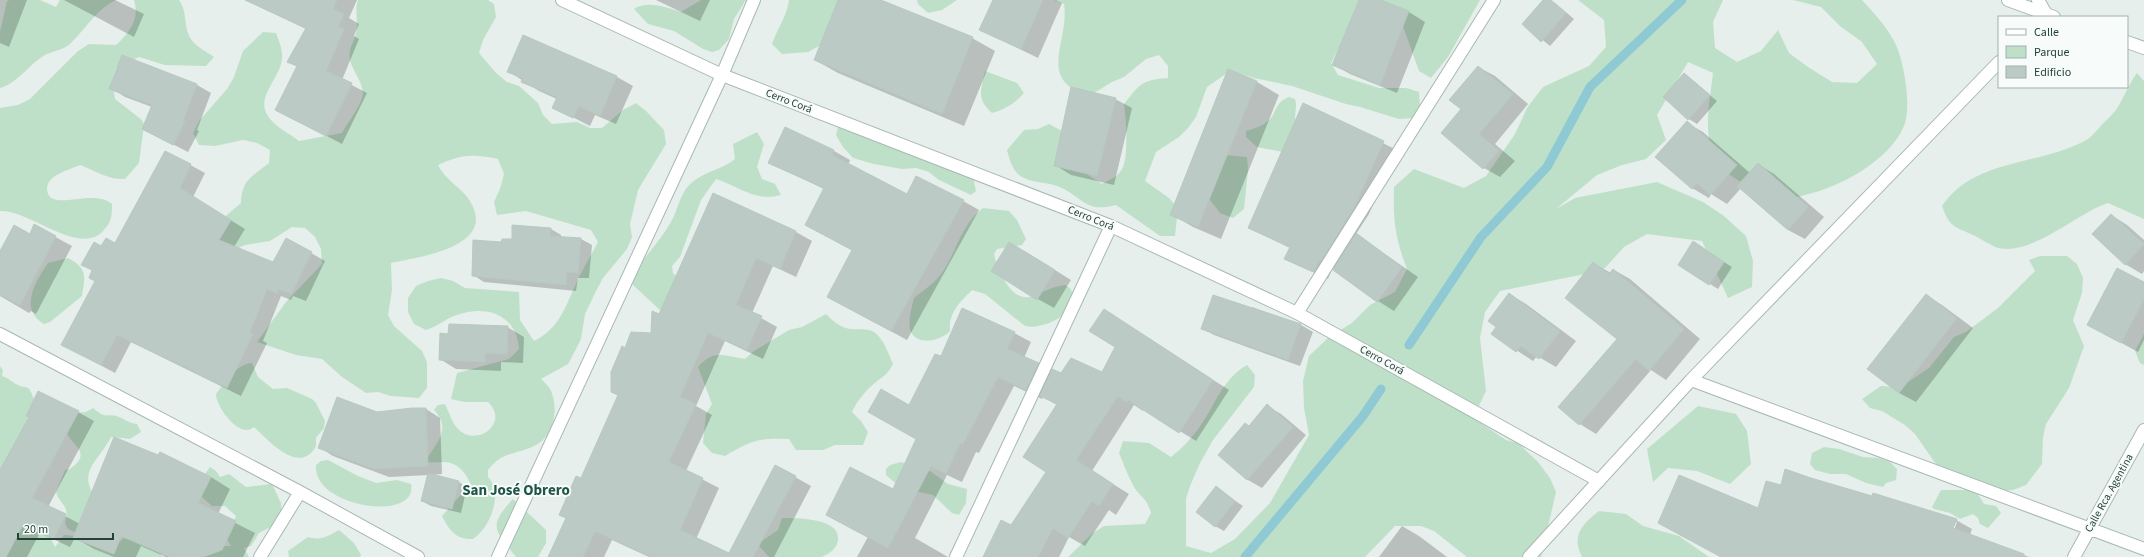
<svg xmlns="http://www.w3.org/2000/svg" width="2144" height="557" font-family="'Source Sans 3',sans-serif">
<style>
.green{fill:#bfe0c8}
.shadow{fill:#0003;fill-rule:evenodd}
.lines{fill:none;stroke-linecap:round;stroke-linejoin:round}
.stream{stroke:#8ec9d4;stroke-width:9}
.building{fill:#bbcac4;stroke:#b8c9c2}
.minor-casing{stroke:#a8b8b2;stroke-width:14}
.minor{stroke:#fff;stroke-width:12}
.labels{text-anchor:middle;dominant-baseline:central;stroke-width:4;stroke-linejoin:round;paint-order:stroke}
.street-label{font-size:11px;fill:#24423a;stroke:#f7fbf9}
.district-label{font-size:15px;font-weight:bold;fill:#1f5548;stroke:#f7fbf9}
</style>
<rect width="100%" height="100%" fill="#e6efeb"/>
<path class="green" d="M10 0H40L56 7 60 0H116C98 8 86 28 72 42 64 50 57 50 47 54 29 63 20 82 0 88V32L7 1Z
M134 0H179C188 12 183 27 191 39 195 46 207 52 214 57L206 66 165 65 139 57 116 68 112 80 115 99 142 120 144 125 139 163 125 179C108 180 96 171 80 165 69 170 47 175 47 189 48 214 93 187 112 204 112 215 112 221 104 230 80 258 29 209 0 211V108L18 105 30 99 78 51 89 44 116 45C130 32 140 19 134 0Z
M358 0H488L494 4 496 17 483 40 479 53 496 73 507 82 519 86 538 103 543 115 552 124 577 122 590 128H602L623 110 636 103 646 111 664 130 666 144 638 190 630 224 632 237 627 249 603 278 596 291 585 314 581 339 575 351 568 364 541 379C545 383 549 386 551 391 559 409 554 437 534 446 515 455 503 451 488 470V477C504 493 490 528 473 539 456 540 449 530 442 516L461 495H467L472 490C470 477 459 462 444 462 438 462 432 463 425 462 435 444 453 430 434 410L438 405 445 404C449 412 452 423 458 429 477 448 510 423 488 402H464L451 399 457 373 509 359 519 349C517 317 490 305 460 314 447 317 439 326 426 330L414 324 408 312V298L416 286 428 281 441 278 453 281 465 288 519 292 520 320 534 341C561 328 567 302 579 277 585 265 592 254 598 242L591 230 526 211 497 215 494 202 500 189 504 174 498 159C472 154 462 154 438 165 445 180 461 187 470 201 498 247 419 257 391 263L392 290 388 315 394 326 422 351 427 362V388L419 398 391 396 378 392 366 393 342 377 322 359 296 355 257 342 286 302 322 264 321 249 315 237 305 228 292 227 270 241 245 245 234 250 212 244 221 220 241 203C242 179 252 177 269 163L270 150 257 143 243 140 215 146 199 145 193 133 199 121 227 89 234 77 243 51 263 32 276 33C279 41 283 50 282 59 280 79 255 97 268 116 274 126 290 134 299 141L342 133C348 122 358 110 362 98 366 85 353 73 350 60 348 49 353 44 356 34 359 23 354 11 358 0Z
M701 0H746L734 19 729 39 719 50 712 52 703 49 674 31 648 24 634 9C647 0 666 7 681 12Z
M789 0H840L821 45 808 52 782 54 772 44C777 29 787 16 789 0Z
M917 0H957L942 10 928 13 918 4Z
M1054 0H1480L1448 57 1431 78 1419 71 1400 18 1343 40 1331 63 1338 75 1379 88H1406L1419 92 1420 107 1412 118 1399 119 1360 107 1346 104 1292 86 1254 78 1230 71 1207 87 1196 117 1188 128 1179 137 1156 152 1145 181 1169 198 1178 208 1175 236H1160L1116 205C1084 214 1082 195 1057 186 1044 181 1031 184 1019 175 1012 169 1009 158 1007 150L1024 130 1038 129 1049 124 1062 131 1079 169 1102 184C1109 180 1118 177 1122 169 1129 157 1126 118 1124 104 1140 84 1141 80 1168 78V66L1159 55 1146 59 1124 77 1112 82 1089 96C1035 80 1070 41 1064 4Z
M1578 0H1723L1713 22 1715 48 1737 62 1761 51 1778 30 1789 53 1808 67 1832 82 1857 83 1877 64 1862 42 1840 26 1821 7 1793 0H1862C1874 13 1887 27 1895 43 1904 61 1912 107 1904 126 1889 161 1840 187 1805 195 1800 196 1794 198 1790 198 1776 197 1761 191 1749 186 1738 181 1722 171 1716 160 1702 135 1710 101 1713 73L1688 62 1657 115 1666 140 1646 159 1622 165 1597 175 1556 209 1575 198 1657 182 1703 202 1724 216 1746 236 1753 261 1752 287 1728 298 1702 241 1647 234 1624 247 1605 268 1580 275 1500 291 1485 312 1480 338 1486 391 1473 418 1506 440 1518 443 1538 462 1550 478 1556 492 1541 557H1467L1434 531 1421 526H1395L1365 557H1068L1093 533 1104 526 1145 524 1151 513C1147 499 1144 500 1136 490 1129 479 1124 465 1119 453L1123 441 1149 443 1171 457C1181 449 1191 439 1199 428 1215 406 1222 379 1247 365L1255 375 1254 387 1213 440 1200 463 1190 486 1186 499V546L1211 553 1235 539 1270 503 1309 435 1304 408 1303 381 1309 356 1329 337 1352 323 1370 305 1395 292 1407 269C1395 238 1393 220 1394 187L1414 169 1464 188 1486 176 1515 134 1527 108 1543 87 1589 66 1606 47 1604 20Z
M985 71 1017 83 1024 93C1014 104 1006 109 992 113 976 98 981 91 985 71Z
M2137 73 2144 81V219L2108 203C2077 213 2032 256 1998 248 1990 245 1981 239 1973 235 1954 226 1950 228 1942 206 1975 157 2042 166 2088 139 2092 136 2096 131 2099 128 2104 122 2111 116 2116 110 2124 98 2128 85 2137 73Z
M1289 97 1295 99C1298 108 1293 116 1296 125L1283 152 1257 147 1246 137V131C1255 129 1269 123 1273 115 1277 106 1279 101 1289 97Z
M847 121 879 128 890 135 972 172 976 191 971 195 939 180 929 172 916 168 902 169 874 164 853 158 843 147 836 135 838 127Z
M757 132 764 144 757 167 762 179 775 184 781 195C754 202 741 187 716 179L701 200 680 257 672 266 673 273 682 282 661 311 633 285 632 274C645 257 660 241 671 222 678 210 679 195 690 184 704 171 722 170 735 159L733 144Z
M1211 154 1247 157 1248 170 1244 209 1233 218 1220 213 1204 192Z
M983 208 1009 211 1017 220 1026 239 1022 245 997 249 994 254C997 269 1010 300 1029 297 1041 294 1052 286 1065 285L1070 288 1073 294C1071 299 1070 308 1066 312 1058 322 1036 329 1025 326L985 294 972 290C961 301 948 313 950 331 942 340 919 347 911 332 907 324 912 306 914 298 927 288 939 280 947 265 958 245 964 222 983 208Z
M2040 256H2067L2077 264 2083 278 2082 293 2073 320 2084 346 2069 388 2046 424 2043 437 2042 464 2026 485 2013 490 2000 491 1951 470 1938 467 1915 434 1905 425 1882 411 1870 408 1862 399 1881 386 1896 387 1908 382 1929 368 1954 337 1966 332 1998 308 2035 271 2029 260Z
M68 258C88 268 85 277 82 296L50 322 44 324C18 309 36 281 48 263Z
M826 314C832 320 838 326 846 328 855 331 865 327 874 332 884 339 888 353 893 364 886 376 886 374 876 382 866 390 857 401 852 412L861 421 868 432 863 445H835L823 450H796L789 439C758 438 752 440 725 456L712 453 703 443 706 414 712 404 698 367C714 349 723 356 745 359L754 351 789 330 802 327Z
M2144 334V365L2140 363 2135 351Z
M252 363 258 377 273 389 287 388 312 399 316 403 325 421 324 428 316 438V446C300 476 269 441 254 427 240 440 216 407 216 394 226 381 235 365 252 363Z
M0 366 3 370 2 376C8 378 11 381 16 384 28 391 27 381 34 399L29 411 27 428 0 473Z
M1698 406 1736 414 1747 431 1751 464 1730 484 1697 471 1668 468 1653 482 1647 449Z
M93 408C108 421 106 412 119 417 126 420 129 423 137 424L141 432 130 439 111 437C102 457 76 472 95 496L77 533 68 529 65 523C70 504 61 507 56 492L65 470C70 470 72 467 76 464 90 450 68 443 66 430 65 425 70 418 72 413L86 412Z
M1824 447 1839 449 1863 457 1879 458 1890 462 1897 469 1896 480 1886 483 1883 487 1866 483 1846 474H1830L1815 470 1810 464 1812 453Z
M328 460 358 476 376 483 397 480 411 484C419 523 312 508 316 465L321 461Z
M901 462 930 471 948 484 967 489 966 503 959 515 952 513 933 495 901 488 886 475V469L890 465Z
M210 467 216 471 220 477 229 474 246 487 272 484 281 503 282 521 259 533 251 546 244 548 249 557H188L215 546H231L227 539 236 516 225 506H212L195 491 202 478Z
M1941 490H1975L1984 504 1996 506 2001 513 1988 528 1980 524 1978 518 1973 514 1960 519 1950 513 1934 509 1932 507Z
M513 499 546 530V543L538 557H516C495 530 487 527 513 499Z
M1599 511 1626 514 1643 526 1679 536 1709 557H1582C1571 536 1582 524 1599 511Z
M782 518C798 518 846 518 837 544 834 551 827 555 821 557 811 557 781 557 769 557L759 546 762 541 778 530Z
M0 520H23L49 535 55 547 64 535 85 537 107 552 117 545 128 533 162 543 161 556 182 557H5Z
M339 530 354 543 361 555 360 557H289L288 551 308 537C321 541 328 536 339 530Z"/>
<path class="shadow" d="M0 0H27L9 47 0 43Z
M64 0H115L144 14 134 37Z
M248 0H357L349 18 359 24 354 36 359 39 342 80 367 93 342 144 277 110 298 67 306 29 264 9Z
M656 0H710L700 21Z
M839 0H878L972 38 995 51 964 126 838 73 815 60Z
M994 0H1056L1062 3 1038 58 981 30Z
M1360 0H1379L1409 12 1425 22 1397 93 1350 74 1334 65Z
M1545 0 1555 3 1574 19 1550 46 1523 24Z
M122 57 197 85 211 93 197 130 199 131 188 152 143 129 152 107 125 97 111 88Z
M1478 67 1495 76 1528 104 1495 144 1515 161 1500 177 1484 168 1462 109Z
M508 71 617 77 633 86 616 124 595 115 590 126 553 107 557 99 539 91Z
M1228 71 1257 82 1279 95 1221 239 1193 227 1171 214Z
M1685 75 1717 101 1697 124 1689 119Z
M1071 88 1115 99 1132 108 1114 185 1071 175 1055 165Z
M1304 105 1397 150 1369 214 1356 234 1418 277 1394 311 1378 301 1333 267 1328 279 1299 266 1285 259 1290 248 1249 228Z
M1687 123 1703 132 1750 173 1758 164 1774 174 1824 217 1805 239 1788 230 1741 188 1727 204 1711 194 1709 198 1692 188Z
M785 129 834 151 850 160 848 165 907 195 963 201 979 210 907 340 828 297 853 250 824 189 770 163Z
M166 152 205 173 193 197 245 229 234 247 273 263 311 253 325 261 306 301 293 296 291 300 281 296 263 341 267 343 241 396 131 342 115 373 63 345 96 281 102 247 115 244Z
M713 195 796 232 812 241 796 277 773 266 752 313 777 327 763 359 725 341 696 406 712 415 686 471 719 488 696 539 729 554 795 477 811 486 774 557H649L612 540 604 557H549L619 396 625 349 652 334Z
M2111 215 2127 225 2144 240V271L2142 274 2125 264Z
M35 226 72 246 36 314 31 311 29 313 0 296V253L30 235Z
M551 229 561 235V238L581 239 592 245 589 278H578L576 291 484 282 473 275 502 243Z
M1702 248 1732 267 1718 289 1710 284Z
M1026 252 1071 280 1054 308 1038 299Z
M1593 263 1611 273 1614 270 1630 279 1700 339 1666 380 1651 370 1596 434 1580 424 1564 411 1618 339Z
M2144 283V340L2138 352 2105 334Z
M1509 294 1526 304 1576 341 1556 367 1537 356 1533 361 1492 334 1498 327Z
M1926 295 1942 305 1973 328 1916 402 1899 393Z
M1252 307 1301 325 1313 332 1300 366 1214 335 1202 328 1251 309Z
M1105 311 1229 390 1196 441 1144 409 1143 411 1134 405 1092 471 1129 494 1116 515 1109 510 1085 546 1069 537 1059 557H984L1011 527 1047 472 1057 405 1043 397 1042 399 1014 386 979 453 976 452 962 482 947 475 915 538 948 557H857L893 491 918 439 909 406 941 358 1014 333 1031 342 1024 358 1052 372 1061 374 1103 373 1117 347Z
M507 327 524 337 523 363 501 362V371L456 369 440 359 449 335Z
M1267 406 1281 414 1306 435 1262 488 1248 480 1219 455 1249 426Z
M426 409 440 418 442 474 430 475 459 482 467 487 461 513 431 506 422 501 429 475 389 477 333 456 319 447 377 413Z
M78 412 94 421 48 507 80 524 211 477 230 489 218 514 255 533 243 557H166L141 546 136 557H114L94 549 75 538 70 547 40 533 27 557H0V472Z
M1811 479 1956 520 1972 529 1970 535 2029 557H1722L1759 509 1781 486ZM1954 522H1957L1953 533 1951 532Z
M1216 488 1243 506 1224 531 1215 526Z
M1402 526 1419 536 1447 557H1379Z"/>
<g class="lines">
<path class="stream" d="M1409 345 1481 237 1547 167 1590 87 1682 0
M1245 557 1363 416 1381 389"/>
</g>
<path class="building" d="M245 0H337L333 9 344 14 338 27 344 29 326 71 352 83 326 136 275 110 297 66 287 62 306 28Z
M838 0H881L973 37 942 114 814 60Z
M993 0H1043L1021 49 979 30Z
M1359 0H1381L1409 11 1380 85 1332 65Z
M1543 0H1551L1566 13 1541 42 1522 24Z
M523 35 617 76 600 116 579 106 573 118 552 108 557 97 521 82 523 78 507 72Z
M122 55 197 84 183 121H185L173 145 142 129 152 105 109 89Z
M1478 66 1513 94 1479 134 1499 151 1483 169 1441 133 1461 109 1449 100Z
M1228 69 1257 81 1198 227 1170 215Z
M1684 73 1710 95 1688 120 1663 97Z
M1071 87 1116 98 1097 176 1054 166Z
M1303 103 1384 141 1355 206 1321 261 1319 260 1314 272 1284 259 1290 247 1248 228Z
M1687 121 1737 165 1710 195 1697 183 1692 189 1655 157Z
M785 127 834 150 832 155 907 194 916 176 964 200 891 331 827 297 852 250 805 225 824 188 768 163Z
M165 151 191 164 180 188 231 220 219 240 273 262 286 238 312 252 291 294 278 289 277 293 267 289 250 332 253 334 227 388 196 373V372L117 335 101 365 61 345 95 281 89 278 92 270 81 265 94 242 101 246 106 238 115 243Z
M1758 163 1808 207 1788 230 1737 186Z
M713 193 796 231 780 269 756 258 736 305 762 316 747 350 708 333 680 397 696 404 669 462 703 478 680 530 729 553 775 465 796 476 753 557H651L595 531 583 557H548L566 518 559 515 576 476 581 478 618 395 611 392V372L622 346 625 348 631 332 651 333 652 311 659 314Z
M2111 214 2144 244 2125 265 2092 234Z
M34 224 56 236 20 305 0 295V251L14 225 30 234Z
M512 225 551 228 550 236 581 238 578 273 567 272 566 285 472 276 473 240 501 242 502 239H512Z
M1356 233 1402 267 1377 302 1333 270Z
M1693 241 1724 262 1709 285 1678 265Z
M1009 242 1055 270 1037 300 991 271Z
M1593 262 1609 274 1613 269 1684 329 1649 371 1636 359 1579 425 1558 407 1617 339 1565 298Z
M2117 268 2144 282V299L2121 343 2087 325Z
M1509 293 1560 331 1539 359 1521 346 1516 352 1491 334 1496 327 1488 321Z
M1926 294 1957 318 1899 393 1867 369Z
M1213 295 1301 324 1288 360 1201 329Z
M962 308 1015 332 1007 349 1039 363 1026 390 998 377 963 444 960 443 946 474 931 466 888 548 826 515 850 467 893 489 916 439 868 412 881 389 909 405 935 354 941 356Z
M1104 309 1213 380 1179 433 1128 400 1126 402 1118 396 1076 460 1113 484 1099 506 1092 501 1068 538 1053 528 1038 557H983L1001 520 1011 525 1046 472 1023 457 1057 404 1040 396 1052 369 1061 373 1071 358 1102 372 1115 347 1089 331Z
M449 324 508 326 507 354 485 353V362L439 360 440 333 448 334Z
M38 391 79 411 32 498 66 514 54 539 23 525 6 557H0V470L29 417 26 416Z
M337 397 377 412 412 408H426L428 466 374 469 318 448Z
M1267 404 1293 427 1247 480 1218 455 1245 423 1249 426Z
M114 437 158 455 160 452 211 477 198 503 236 521 222 550 203 557H170L121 536 114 554 73 538Z
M1785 469 1811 478 1872 496 1873 493 1957 519 1953 528 2024 554V557H1721L1658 523 1679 475 1758 508 1766 481 1781 485Z
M428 473 459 481 452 509 421 501Z
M1216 486 1235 501 1215 527 1196 512Z"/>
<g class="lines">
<defs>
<path id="minor" d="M562 0 722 75 1111 226 1297 313 1599 481
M2008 0 2054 17
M2038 0 2046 14 2044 16
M2127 42 2144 48
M1297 313 1494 0
M0 334 300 492 418 557
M1691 380 2144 549
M260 557 300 492
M498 557 722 75 754 0
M956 557 1111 226
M1529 557 1691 380 1999 62
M2074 557 2144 430"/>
</defs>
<use href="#minor" class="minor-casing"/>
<use href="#minor" class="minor"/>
</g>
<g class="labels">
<g class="street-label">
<text transform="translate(789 101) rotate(21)">Cerro Corá</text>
<text transform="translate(1091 218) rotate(22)">Cerro Corá</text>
<text transform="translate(1382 360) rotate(29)">Cerro Corá</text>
<text transform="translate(2109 493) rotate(-61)">Calle Rca. Agentina</text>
</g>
<g class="district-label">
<text x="516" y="490">San José Obrero</text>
</g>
</g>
<rect x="1998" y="16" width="130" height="72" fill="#f7fbf9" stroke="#a3b1ad"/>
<rect x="2006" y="29" width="20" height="6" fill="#ffffff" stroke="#a3b1ad"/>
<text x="2034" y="36" font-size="12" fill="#24423a">Calle</text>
<rect x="2006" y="46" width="20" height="12" fill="#bfe0c8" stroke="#a3b1ad"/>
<text x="2034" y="56" font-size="12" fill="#24423a">Parque</text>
<rect x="2006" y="66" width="20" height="12" fill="#bbcac4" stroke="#a3b1ad"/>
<text x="2034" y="76" font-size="12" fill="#24423a">Edificio</text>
<path d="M18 533v6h95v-6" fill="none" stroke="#24423a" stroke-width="2"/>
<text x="24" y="533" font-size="12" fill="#24423a" stroke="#f7fbf9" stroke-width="3" paint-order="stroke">20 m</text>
</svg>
